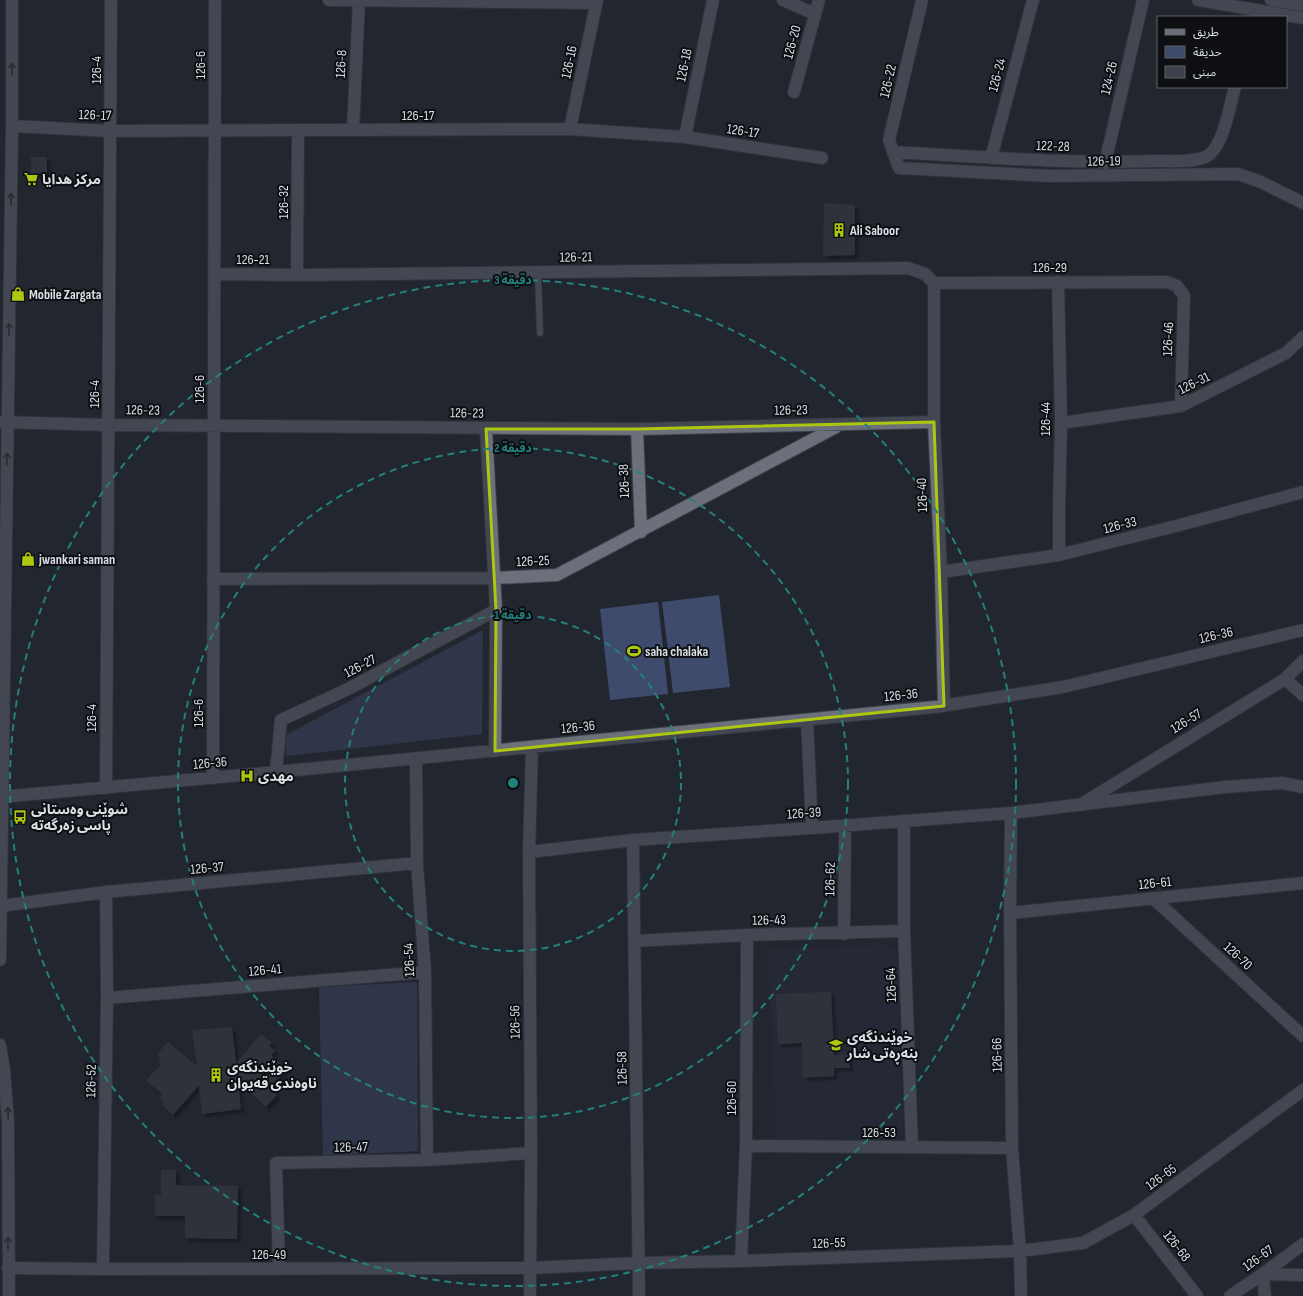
<svg xmlns="http://www.w3.org/2000/svg" width="1303" height="1296" font-family="'Sofia Sans Condensed','Noto Sans Arabic',sans-serif">
<style>
.built{fill:#282e3d}
.green{fill:#3e4b6c}
.building{fill:#3c404a;filter:url(#shadow)}
.lines{fill:none;stroke-linecap:round;stroke-linejoin:round}
.lane-casing{stroke:#3e4148;stroke-width:8}
.street-casing{stroke:#3e4148;stroke-width:14}
.secondary-casing{stroke:#3e4148;stroke-width:14}
.lane{stroke:#6b707b;stroke-width:6}
.street{stroke:#6b707b;stroke-width:12}
.secondary{stroke:#6b707b;stroke-width:12}
.oneway{stroke:#2e3137}
.marked{fill:none;stroke:#adc60f;stroke-width:3;stroke-linejoin:round}
.ring{fill:none;stroke:#24807a;stroke-width:2;stroke-dasharray:7 5}
.labels{text-anchor:middle;dominant-baseline:central;stroke-width:4;stroke-linejoin:round;paint-order:stroke}
.street-label{font-size:14px;fill:#dcdee5;stroke:#0d0f13}
.poi-label{font-size:14px;font-weight:bold;fill:#dcdee5;stroke:#0d0f13;text-anchor:start}
.centre{fill:#24807a;stroke:#0d0f13;stroke-width:2}
.ring-label{font-size:12px;text-anchor:middle;font-weight:bold;fill:#24807a;stroke:#0d0f13;stroke-width:4;stroke-linejoin:round;paint-order:stroke}
</style>
<defs>
<filter id="shadow"><feDropShadow dx="3.5" dy="3.5" stdDeviation="1" flood-color="#0009"/></filter>
</defs>
<rect width="100%" height="100%" fill="#22262f"/>
<path class="built" d="M886 945 897 953 903 1137 777 1139 767 950Z"/>
<path class="green" d="M719 595 730 687 673 693 662 602Z
M658 602 668 694 610 700 600 609Z
M483 630 482 734 286 756V735Z
M417 982 418 1151 323 1156 319 987Z"/>
<path class="building" d="M31 157H47V173L31 174Z
M824 203 855 205V255L823 256Z
M831 992 834 1055 849 1054 850 1068H834V1076L803 1078 802 1043 778 1044 776 994Z
M232 1027 236 1063 261 1034 272 1043 269 1046 275 1051 271 1055 287 1069 273 1084 277 1088 273 1092 277 1095 266 1107 238 1082 241 1109 202 1114 199 1085 173 1115 162 1105 164 1102 159 1099 162 1094 146 1081 161 1064 158 1062 161 1058 157 1054 168 1042 197 1066 192 1030Z
M161 1170H176V1185L238 1186 237 1239 185 1238V1216H155V1195H161Z"/>
<g class="lines">
<defs>
<path id="lane" d="M538 272 540 333"/>
<path id="street" d="M329 0 596 3
M783 0 815 14
M922 0 889 140 899 168 1050 176 1238 174 1261 182 1303 203
M794 92 819 0
M12 126 110 131 570 129 685 137 822 158
M570 129 597 0
M353 130 359 0
M685 137 713 0
M893 152C981 157 1069 164 1157 161 1170 161 1200 163 1210 154 1224 142 1230 105 1235 87
M991 158 1033 0
M1105 163 1143 0
M214 274 297 275 908 268 925 274 934 283
M297 275 298 130
M1058 282 1061 423 1059 508V555
M934 283V422L941 572 944 706
M934 283 1167 282 1177 286 1184 296 1181 406
M0 422 108 425 637 429 934 422
M1061 423 1181 406 1286 353 1303 337
M486 429 496 610 495 751
M637 429 641 532
M941 572 1059 555 1180 525 1303 492
M213 579 495 578 557 575 838 426
M1285 679 1303 695
M807 720 812 828
M416 758 417 863 425 972 427 1160
M276 772 281 720 348 689 496 610
M213 778 215 0
M106 788 111 0
M0 797 276 772 935 707 1063 687 1303 630
M1085 802 1285 679 1303 661
M1011 813 1010 913 1012 1148 1020 1251 1021 1296
M904 821V931L912 1147
M633 840 639 1296
M529 852 633 840 812 828 1011 813 1225 787 1282 783 1303 787
M1153 898 1303 1036
M0 906 106 892 417 863
M1010 913 1303 883
M844 934 845 825
M635 941 747 935 904 931
M107 998 425 972
M746 1146 1012 1148
M1134 1215 1197 1296
M741 1261 746 1146 747 935
M8 1268 103 1269 530 1268 639 1263 741 1261 1020 1251 1083 1243 1134 1215 1303 1090
M103 1269 107 998 106 892
M279 1269 276 1163 427 1160 531 1153
M530 1296 531 1153 529 852 532 747
M1230 1296 1263 1274 1303 1244
M1265 1296 1263 1274 1303 1275"/>
<path id="secondary" d="M1198 0 1303 18
M1271 0 1303 5
M0 960 12 126V0
M0 1045 4 1069 8 1123 9 1296"/>
</defs>
<use href="#lane" class="lane-casing"/>
<use href="#street" class="street-casing"/>
<use href="#secondary" class="secondary-casing"/>
<use href="#lane" class="lane"/>
<use href="#street" class="street"/>
<use href="#secondary" class="secondary"/>
</g>
<defs><path id="oneway-shaft" d="M-6 0H5M1.5-3L5.5 0L1.5 3" fill="none" stroke-width="1.6" stroke-linecap="round" stroke-linejoin="round"/></defs>
<g class="oneway">
<use href="#oneway-shaft" transform="translate(12 69) rotate(-90)"/>
<use href="#oneway-shaft" transform="translate(11 199) rotate(-89)"/>
<use href="#oneway-shaft" transform="translate(9 329) rotate(-89)"/>
<use href="#oneway-shaft" transform="translate(7 459) rotate(-89)"/>
<use href="#oneway-shaft" transform="translate(8 1113) rotate(-92)"/>
<use href="#oneway-shaft" transform="translate(8 1243) rotate(-90)"/>
</g>
<path d="M0 0H1303V1296H0ZM934 422 944 706 495 751 496 610 486 429H637Z" fill="#22262f" fill-opacity=".55" fill-rule="evenodd"/>
<path class="marked" d="M934 422 944 706 495 751 496 610 486 429H637Z"/>
<g class="ring">
<circle cx="513" cy="783" r="168"/>
<circle cx="513" cy="783" r="335"/>
<circle cx="513" cy="783" r="503"/>
</g>
<defs>
<symbol id="supermarket-bare" viewBox="-9 -9 18 18"><path d="M-6-5.5h2.5l.6 2H6L4.5 2H-2.5L-4.4-4H-6ZM-1.5 3.2a1.3 1.3 0 1 0 .1 0ZM3 3.2a1.3 1.3 0 1 0 .1 0Z" fill="#adc60f" stroke="#0d0f13" stroke-width="2.5" paint-order="stroke"/></symbol>
<symbol id="building-bare" viewBox="-9 -9 18 18"><path d="M-4-6H4V6H1V3H-1V6H-4ZM-2.5-4.3h1.7v1.8h-1.7ZM.8-4.3h1.7v1.8H.8ZM-2.5-1h1.7V.8h-1.7ZM.8-1h1.7V.8H.8Z" fill="#adc60f" stroke="#0d0f13" stroke-width="2.5" paint-order="stroke"/></symbol>
<symbol id="shop-bare" viewBox="-9 -9 18 18"><path d="M-5-2.5h2.3a2.7 3.5 0 0 1 5.4 0H5L5.5 6h-11ZM-1.5-2.5h3a1.5 2.3 0 0 0-3 0Z" fill="#adc60f" stroke="#0d0f13" stroke-width="2.5" paint-order="stroke"/></symbol>
<symbol id="stadium-bare" viewBox="-9 -9 18 18"><path d="M0-5a6.5 5 0 1 0 0 10a6.5 5 0 1 0 0-10ZM-3.5-1.8h7v3.6h-7Z" fill="#adc60f" stroke="#0d0f13" stroke-width="2.5" paint-order="stroke"/></symbol>
<symbol id="hospital-bare" viewBox="-9 -9 18 18"><path d="M-5-5h3v3.5h4V-5h3V5h-3V1.5h-4V5h-3Z" fill="#adc60f" stroke="#0d0f13" stroke-width="2.5" paint-order="stroke"/></symbol>
<symbol id="bus-bare" viewBox="-9 -9 18 18"><path d="M-5-6H5V4H4V6H2V4H-2V6H-4V4H-5ZM-3.5-4V0h7V-4ZM-3.5 1.2v1.5H-2V1.2ZM2 1.2v1.5H3.5V1.2Z" fill="#adc60f" stroke="#0d0f13" stroke-width="2.5" paint-order="stroke"/></symbol>
<symbol id="school-bare" viewBox="-9 -9 18 18"><path d="M0-5L7-2L0 1L-7-2ZM-4 1L0 2.5L4 1V4Q0 6-4 4Z" fill="#adc60f" stroke="#0d0f13" stroke-width="2.5" paint-order="stroke"/></symbol>
</defs>
<g fill-rule="evenodd">
<use href="#supermarket-bare" x="21" y="169" width="20" height="20"/>
<use href="#building-bare" x="829" y="220" width="20" height="20"/>
<use href="#shop-bare" x="8" y="284" width="20" height="20"/>
<use href="#shop-bare" x="18" y="549" width="20" height="20"/>
<use href="#stadium-bare" x="624" y="641" width="20" height="20"/>
<use href="#hospital-bare" x="237" y="766" width="20" height="20"/>
<use href="#bus-bare" x="10" y="807" width="20" height="20"/>
<use href="#school-bare" x="826" y="1035" width="20" height="20"/>
<use href="#building-bare" x="206" y="1065" width="20" height="20"/>
</g>
<g class="labels">
<g class="street-label">
<text transform="translate(792 42) rotate(-75)">126-20</text>
<text transform="translate(569 62) rotate(-78)">126-16</text>
<text transform="translate(341 64) rotate(-87)">126-8</text>
<text transform="translate(200 65) rotate(-90)">126-6</text>
<text transform="translate(684 65) rotate(-78)">126-18</text>
<text transform="translate(96 70) rotate(-90)">126-4</text>
<text transform="translate(997 75) rotate(-75)">126-24</text>
<text transform="translate(1109 78) rotate(-77)">124-26</text>
<text transform="translate(888 81) rotate(-77)">126-22</text>
<text transform="translate(95 115) rotate(2)">126-17</text>
<text x="418" y="115">126-17</text>
<text transform="translate(743 131) rotate(9)">126-17</text>
<text transform="translate(1053 146) rotate(2)">122-28</text>
<text transform="translate(1104 161) rotate(-1)">126-19</text>
<text transform="translate(283 202) rotate(-90)">126-32</text>
<text transform="translate(576 257) rotate(-1)">126-21</text>
<text x="253" y="259">126-21</text>
<text x="1050" y="267">126-29</text>
<text transform="translate(1168 339) rotate(-88)">126-46</text>
<text transform="translate(1194 383) rotate(-26)">126-31</text>
<text transform="translate(199 389) rotate(-90)">126-6</text>
<text transform="translate(94 394) rotate(-90)">126-4</text>
<text transform="translate(143 410) rotate(1)">126-23</text>
<text transform="translate(791 410) rotate(-1)">126-23</text>
<text transform="translate(467 413) rotate(1)">126-23</text>
<text transform="translate(1045 419) rotate(-90)">126-44</text>
<text transform="translate(624 481) rotate(-92)">126-38</text>
<text transform="translate(922 495) rotate(-92)">126-40</text>
<text transform="translate(1120 525) rotate(-14)">126-33</text>
<text transform="translate(533 561) rotate(-3)">126-25</text>
<text transform="translate(1216 635) rotate(-13)">126-36</text>
<text transform="translate(360 666) rotate(-28)">126-27</text>
<text transform="translate(901 695) rotate(-6)">126-36</text>
<text transform="translate(198 713) rotate(-90)">126-6</text>
<text transform="translate(91 718) rotate(-90)">126-4</text>
<text transform="translate(1186 721) rotate(-32)">126-57</text>
<text transform="translate(578 727) rotate(-6)">126-36</text>
<text transform="translate(210 763) rotate(-5)">126-36</text>
<text transform="translate(804 813) rotate(-4)">126-39</text>
<text transform="translate(207 868) rotate(-5)">126-37</text>
<text transform="translate(830 879) rotate(-89)">126-62</text>
<text transform="translate(1155 883) rotate(-6)">126-61</text>
<text transform="translate(769 920) rotate(-1)">126-43</text>
<text transform="translate(1238 956) rotate(43)">126-70</text>
<text transform="translate(409 960) rotate(-93)">126-54</text>
<text transform="translate(265 970) rotate(-5)">126-41</text>
<text transform="translate(891 985) rotate(-92)">126-64</text>
<text transform="translate(515 1022) rotate(-91)">126-56</text>
<text transform="translate(997 1055) rotate(-91)">126-66</text>
<text transform="translate(622 1068) rotate(-91)">126-58</text>
<text transform="translate(91 1081) rotate(-89)">126-52</text>
<text transform="translate(731 1098) rotate(-90)">126-60</text>
<text x="879" y="1132">126-53</text>
<text transform="translate(351 1147) rotate(-1)">126-47</text>
<text transform="translate(1161 1177) rotate(-36)">126-65</text>
<text transform="translate(829 1243) rotate(-2)">126-55</text>
<text transform="translate(1177 1246) rotate(52)">126-68</text>
<text x="269" y="1254">126-49</text>
<text transform="translate(1258 1258) rotate(-36)">126-67</text>
</g>
<g class="poi-label">
<text x="42" y="179">مركز هدايا</text>
<text x="850" y="230">Ali Saboor</text>
<text x="29" y="294">Mobile Zargata</text>
<text x="39" y="559">jwankari saman</text>
<text x="645" y="651">saha chalaka</text>
<text x="258" y="776">مهدی</text>
<text x="31" y="809">شوێنی وەستانی<tspan x="31" dy="16">پاسی زەرگەتە</tspan></text>
<text x="847" y="1037">خوێندنگەی<tspan x="847" dy="16">بنەڕەتی شار</tspan></text>
<text x="227" y="1067">خوێندنگەی<tspan x="227" dy="16">ناوەندی قەیوان</tspan></text>
</g>
</g>
<circle cx="513" cy="783" r="6" class="centre"/>
<g class="ring-label">
<text x="513" y="284">3 دقيقة</text>
<text x="513" y="452">2 دقيقة</text>
<text x="513" y="619">1 دقيقة</text>
</g>
<rect x="1157" y="16" width="130" height="72" fill="#0d0f13" stroke="#606267"/>
<rect x="1165" y="29" width="20" height="6" fill="#6b707b" stroke="#606267"/>
<text x="1193" y="36" font-size="12" fill="#dcdee5">طريق</text>
<rect x="1165" y="46" width="20" height="12" fill="#3e4b6c" stroke="#606267"/>
<text x="1193" y="56" font-size="12" fill="#dcdee5">حديقة</text>
<rect x="1165" y="66" width="20" height="12" fill="#3c404a" stroke="#606267"/>
<text x="1193" y="76" font-size="12" fill="#dcdee5">مبنى</text>
</svg>
